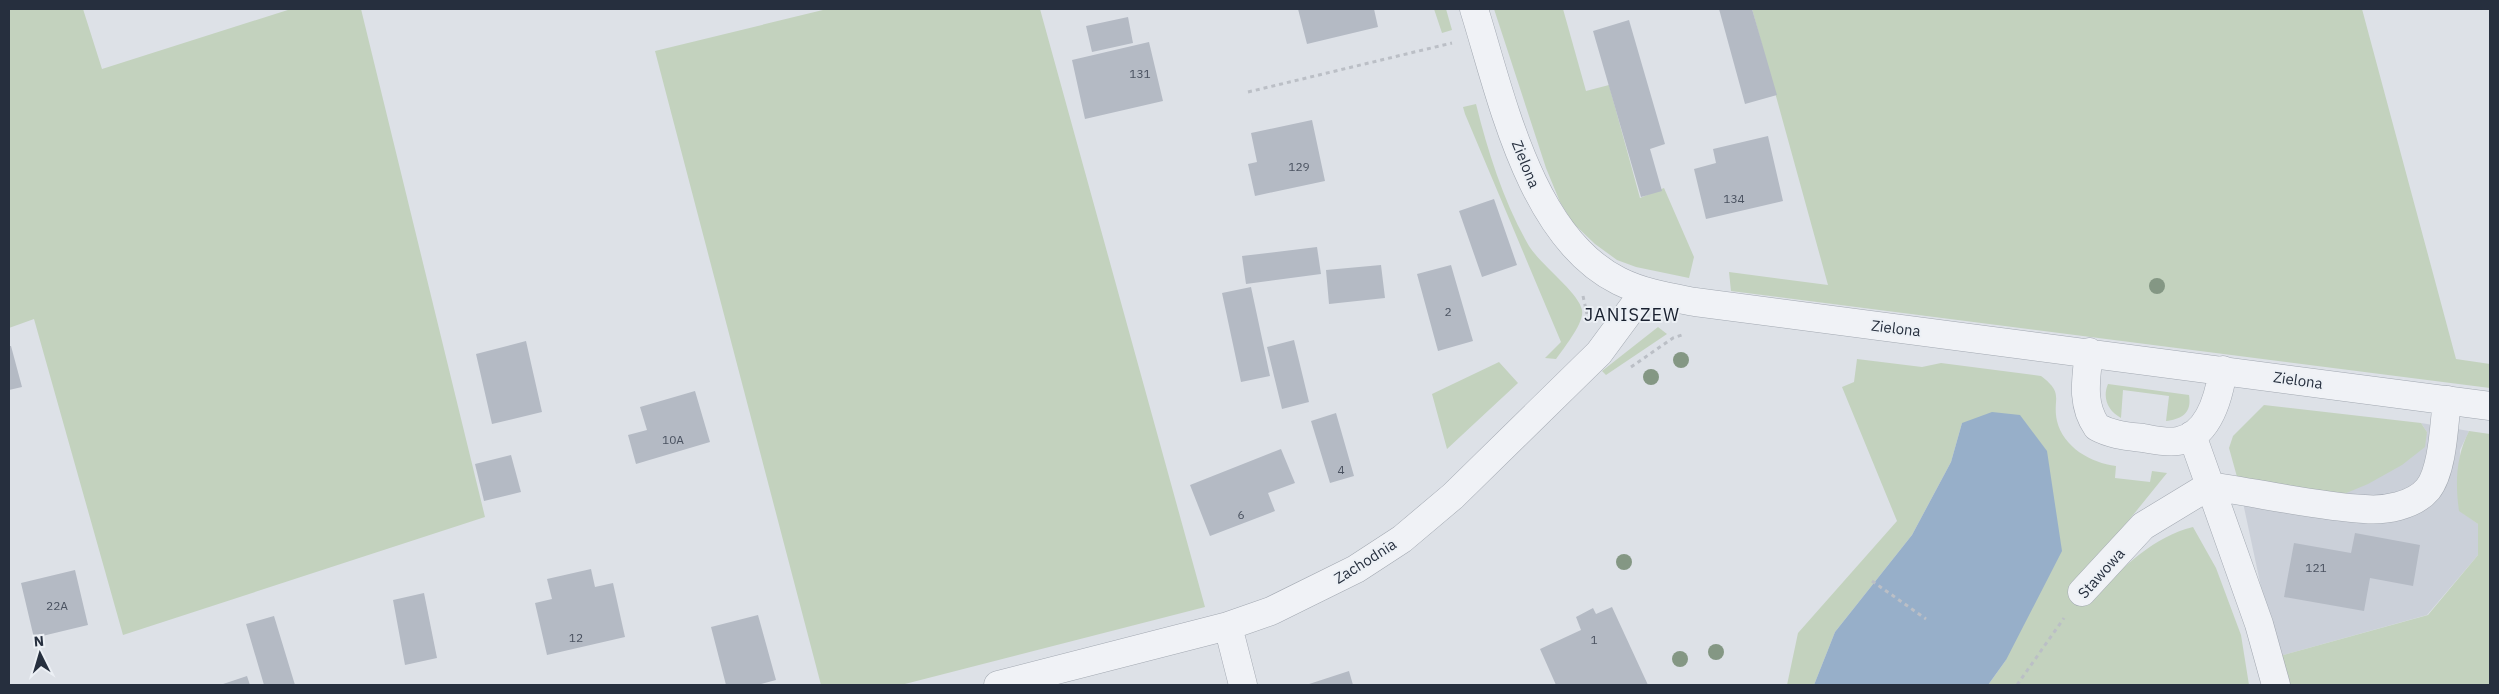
<svg xmlns="http://www.w3.org/2000/svg" width="2499" height="694" font-family="'IBM Plex Sans',sans-serif">
<style>
.built{fill:#cbd0d9}
.green{fill:#c3d2be}
.water{fill:#97afc9}
.building{fill:#b4bac4}
.lines{fill:none;stroke-linecap:round;stroke-linejoin:round}
.minor-casing{stroke:#a2a8b1;stroke-width:29}
.path{stroke:#bbbfc6;stroke-width:3;stroke-dasharray:4 4;stroke-linecap:butt}
.minor{stroke:#f0f2f6;stroke-width:28}
.tree{fill:#849784}
.labels{text-anchor:middle;dominant-baseline:central;stroke-width:4;stroke-linejoin:round;paint-order:stroke}
.number-label{font-size:12px;fill:#4a5260}
.street-label{font-size:15px;fill:#262f3e;stroke:#ecf0f5}
.quarter-label{font-size:18px;letter-spacing:1px;fill:#19202f;stroke:#ecf0f5}
</style>
<rect width="100%" height="100%" fill="#dde1e7"/>
<path class="built" d="M2421 423 2469 431 2460 450 2459 510 2478 524V555L2427 615 2276 657 2239 484 2427 432Z"/>
<path class="green" d="M9 9H83L102 69 291 9H361L485 517 123 635 34 319 9 328Z
M827 9H1040L1205 607 901 685H821L655 51Z
M1434 9H1446L1452 30 1442 33Z
M1494 9H1563L1586 91 1609 85 1640 198 1664 188 1694 257 1689 278 1636 267 1617 260 1595 244 1573 223 1560 202 1546 168Z
M1752 9H2362L2456 359 2490 364V388L1731 291 1729 272 1828 285Z
M1476 104C1488 152 1504 203 1529 246 1540 264 1579 293 1582 310 1585 322 1563 349 1556 359L1545 358 1561 342 1465 114 1463 107Z
M1658 327 1667 334 1606 375 1602 371Z
M1857 359 1922 367 1941 363 2041 376C2065 394 2052 398 2057 421 2063 447 2091 463 2116 466L2115 478 2150 482 2152 471 2167 473 2112 541 2096 592C2126 566 2153 537 2193 527L2216 568 2241 635 2249 685H1988L2006 660 1962 423 1951 462 1912 535 1835 632 1814 685H1787L1798 633 1897 521 1842 387 1854 382Z
M1499 362 1518 383 1447 449 1432 394Z
M2108 384 2189 395C2192 413 2182 419 2166 421L2169 396 2123 390 2121 418C2108 411 2102 398 2108 384Z
M2264 405 2421 423 2427 432 2425 447 2402 465 2368 484 2344 494 2239 484 2229 448 2233 436Z
M2469 431 2490 434V685H2288L2276 657 2428 615 2478 555V524L2459 511C2455 482 2456 457 2469 431Z"/>
<path class="water" d="M1992 412 2020 415 2047 451 2062 551 2006 660 1988 685H1814L1835 632 1912 535 1951 462 1962 423Z"/>
<path class="building" d="M1298 9H1374L1378 27 1307 44Z
M1719 9H1752L1777 95 1745 104Z
M1128 17 1133 43 1092 52 1086 26Z
M1629 20 1665 144 1650 149 1662 191 1641 197 1593 31Z
M1149 42 1163 101 1085 119 1072 60Z
M1312 120 1325 181 1255 196 1248 164 1257 162 1251 133Z
M1768 136 1783 201 1706 219 1694 169 1716 163 1713 149Z
M1494 199 1517 265 1482 277 1459 211Z
M1317 247 1321 274 1246 284 1242 256Z
M1381 265 1385 298 1329 304 1326 270Z
M1451 265 1473 341 1438 351 1417 274Z
M1251 287 1270 376 1241 382 1222 293Z
M1294 340 1309 402 1282 409 1267 347Z
M526 341 542 412 492 424 476 354Z
M9 346H11L22 387 9 390Z
M695 391 710 442 636 464 628 435 647 430 640 407Z
M1336 413 1354 476 1330 483 1311 421Z
M1281 449 1295 483 1268 493 1275 511 1210 536 1190 485Z
M511 455 521 492 484 501 475 464Z
M2355 533 2420 545 2413 586 2370 578 2364 611 2284 597 2294 543 2351 553Z
M591 569 595 587 613 583 625 637 547 655 535 603 552 599 547 579Z
M75 570 88 625 34 638 21 583Z
M424 593 437 658 405 665 393 600Z
M1612 607 1648 685H1556L1540 649 1581 630 1576 617 1593 608 1596 614Z
M758 615 776 680 757 685H726L711 627Z
M274 616 295 685H264L246 624Z
M1349 671 1353 685H1306Z
M247 676 250 685H220Z"/>
<g class="lines">
<defs>
<path id="minor" d="M1474 9C1501 95 1530 237 1619 281 1643 293 1669 297 1695 302L2490 406
M2089 352C2086 379 2081 404 2097 427 2112 435 2126 436 2143 438 2154 440 2167 443 2178 441 2209 436 2219 396 2223 370
M2192 435 2259 624 2276 685
M2082 592 2143 526 2209 486C2259 493 2314 506 2364 509 2384 511 2414 506 2428 489 2443 470 2444 424 2447 400
M1228 626 1243 685
M998 685 1228 626 1271 611 1356 569 1402 539 1453 496 1599 353 1644 292"/>
</defs>
<use href="#minor" class="minor-casing"/>
<path class="path" d="M1248 92 1452 43
M1583 296 1587 314
M1631 367 1673 338 1685 334
M1872 581 1926 619
M2017 685 2064 618"/>
<use href="#minor" class="minor"/>
</g>
<g class="tree">
<circle cx="2157" cy="286" r="8"/>
<circle cx="1681" cy="360" r="8"/>
<circle cx="1651" cy="377" r="8"/>
<circle cx="1624" cy="562" r="8"/>
<circle cx="1716" cy="652" r="8"/>
<circle cx="1680" cy="659" r="8"/>
</g>
<g class="labels">
<g class="number-label">
<text x="1140" y="73">131</text>
<text x="1299" y="166">129</text>
<text x="1734" y="198">134</text>
<text x="1448" y="311">2</text>
<text x="673" y="439">10A</text>
<text x="1341" y="469">4</text>
<text x="1241" y="514">6</text>
<text x="2316" y="567">121</text>
<text x="57" y="605">22A</text>
<text x="576" y="637">12</text>
<text x="1594" y="639">1</text>
</g>
<g class="street-label">
<text transform="translate(1526 164) rotate(68)">Zielona</text>
<text transform="translate(1896 328) rotate(7)">Zielona</text>
<text transform="translate(2298 380) rotate(8)">Zielona</text>
<text transform="translate(1365 561) rotate(-32)">Zachodnia</text>
<text transform="translate(2101 573) rotate(-48)">Stawowa</text>
</g>
<g class="quarter-label">
<text x="1632" y="314">JANISZEW</text>
</g>
</g>
<rect width="2499" height="694" fill="none" stroke="#262f3e" stroke-width="20"/>
<g transform="translate(40 654) rotate(355)" stroke="#ecf0f5" stroke-width="4" paint-order="stroke">
<path d="M0-4L9 19L0 12L-9 19Z" fill="#262f3e"/>
<text y="-8" font-size="14" font-weight="bold" text-anchor="middle" fill="#262f3e">N</text>
</g>
</svg>
